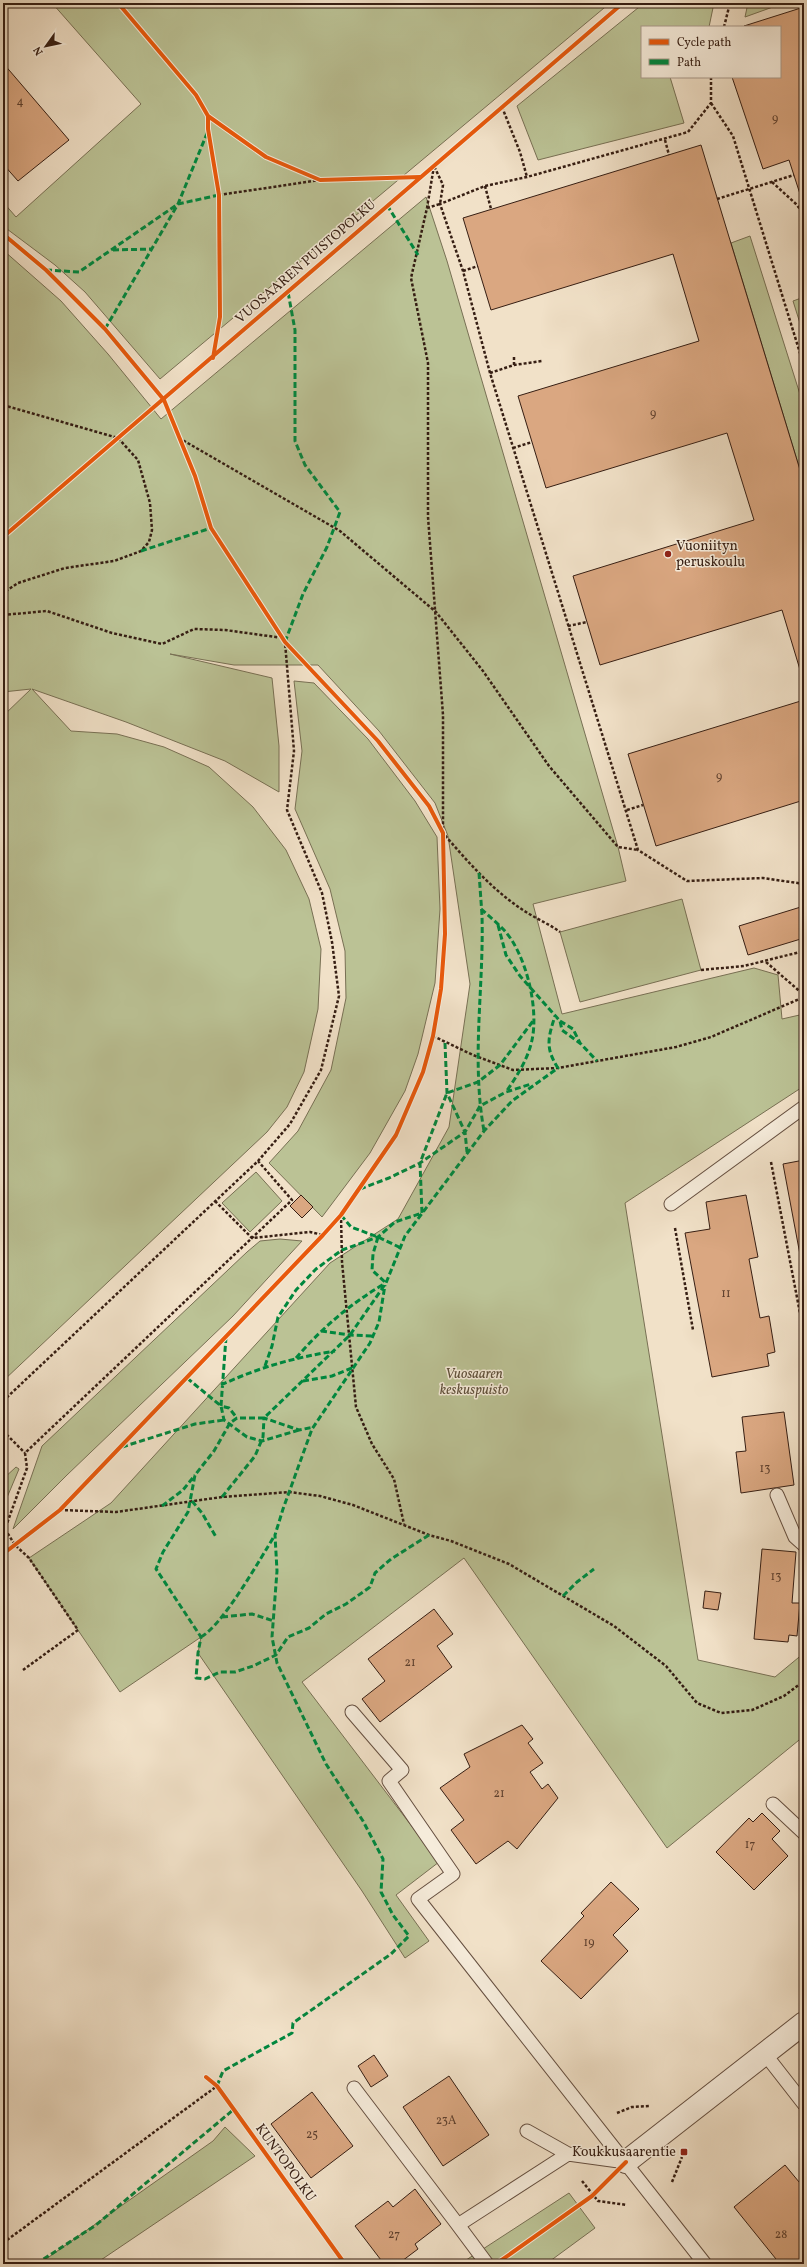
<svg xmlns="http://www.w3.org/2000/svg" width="807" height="2267" font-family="Vollkorn,serif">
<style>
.green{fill:#bbc295;stroke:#787054}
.building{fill:#daa781;stroke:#361e13}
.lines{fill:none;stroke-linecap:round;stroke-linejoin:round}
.service-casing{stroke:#654f40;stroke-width:15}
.minor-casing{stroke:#654f40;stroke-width:24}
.path{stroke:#361e13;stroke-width:2.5;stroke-dasharray:3 2;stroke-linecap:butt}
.service{stroke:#f6ecdb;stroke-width:13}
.minor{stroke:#f6ecdb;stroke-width:22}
.quiet{stroke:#00873e;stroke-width:3;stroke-dasharray:6 3;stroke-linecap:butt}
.cycleway-casing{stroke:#f6ecdb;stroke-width:6}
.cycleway{stroke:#e8590c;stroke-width:4}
.poi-dot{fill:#8f2418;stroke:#f6ecdb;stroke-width:1.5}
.labels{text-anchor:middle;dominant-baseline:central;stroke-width:3;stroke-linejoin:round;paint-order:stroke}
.number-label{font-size:12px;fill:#5f402e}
.street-label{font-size:14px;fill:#361e13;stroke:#f6ecdb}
.poi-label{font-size:14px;fill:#361e13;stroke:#f6ecdb;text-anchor:start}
.park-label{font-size:14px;font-style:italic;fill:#5e4f3a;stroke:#f6ecdb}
</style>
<rect width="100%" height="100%" fill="#f1e1c8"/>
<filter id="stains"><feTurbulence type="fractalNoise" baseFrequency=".005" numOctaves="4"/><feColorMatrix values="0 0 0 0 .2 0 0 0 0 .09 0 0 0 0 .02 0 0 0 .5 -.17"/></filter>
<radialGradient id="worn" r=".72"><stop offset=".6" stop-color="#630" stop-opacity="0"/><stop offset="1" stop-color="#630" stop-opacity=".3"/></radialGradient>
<path class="green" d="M52 3H610L160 379 85 292 55 265 3 226V202L16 217 141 104Z
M644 3H714L709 27H642V77H670L684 123 538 160 517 106Z
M748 3H784L745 17Z
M426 197 447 261 618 847 626 881 533 904 562 1014 754 968 778 975 782 1019 804 1014V1086L625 1203 698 1660 775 1677 804 1653V1736L667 1848 464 1558 302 1682 439 1862 396 1895 429 1941 405 1958 362 1891 198 1653 201 1637 120 1692 29 1558 111 1503 330 1263 398 1219 449 1127 470 984 448 836 435 803 379 731 318 665H234L170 654 272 678 279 746V792L225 761 126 722 32 689 71 731 117 734 164 747 209 767 253 807 286 850 309 899 321 949 318 1009 304 1072 287 1107 267 1132 3 1381V716L31 689 3 692V250L61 301 108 354 161 419Z
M750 236 804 407V483L731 243Z
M804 297V336L793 301Z
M294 681 314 683 368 739 415 801 437 837 440 909 435 983 418 1054 405 1091 370 1153 322 1217 269 1163 298 1131 331 1070 346 998 345 951 330 889 295 809 302 751Z
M682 899 701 970 580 1002 560 932Z
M256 1172 282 1201 250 1232 222 1203Z
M280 1239 302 1241 233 1316 67 1475 13 1529 42 1446 247 1252 260 1241Z
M16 1467 19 1469 3 1507V1479Z
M225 2127 255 2156 95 2264H39L213 2141Z
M569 2193 595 2228 546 2264H460Z"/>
<path class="building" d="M804 7V193L800 194 789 160 763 169 732 77H780V27L744 26Z
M3 63 69 140 18 181 3 164Z
M701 145 804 483V683L782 610 600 665 573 576 754 520 727 433 546 488 518 396 699 341 673 254 491 310 463 218Z
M804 700V800L656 846 628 754Z
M804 906V938L748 955 739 926Z
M804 1160V1276L783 1164Z
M301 1195 313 1207 302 1218 290 1206Z
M746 1195 758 1257 749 1259 760 1318 769 1316 775 1352 767 1354 769 1366 712 1377 685 1233 710 1229 706 1202Z
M784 1412 794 1485 741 1493 736 1452 746 1451 742 1417Z
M762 1549 796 1552 792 1603H800L797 1636 789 1635 788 1642 754 1639Z
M705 1591 721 1593 718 1610 703 1608Z
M434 1609 453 1634 437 1646 452 1667 380 1722 362 1699 385 1681 368 1659Z
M522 1725 533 1739 528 1743 543 1763 530 1772 542 1789 548 1784 558 1798 517 1849 508 1841 476 1864 451 1830 464 1820 440 1788 470 1767 464 1754Z
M762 1813 780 1831 772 1839 788 1856 754 1890 716 1852 749 1818 753 1822Z
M611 1882 639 1909 613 1935 628 1951 581 1999 541 1961 584 1916 581 1913Z
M374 2055 388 2076 371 2087 358 2066Z
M449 2076 489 2135 443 2166 403 2107Z
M312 2092 353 2146 311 2178 271 2124Z
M785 2165 804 2188V2264H780L734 2207Z
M415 2189 441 2224 415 2244 418 2249 398 2264H384L355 2226 388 2201 393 2207Z"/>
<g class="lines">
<defs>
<path id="service" d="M671 1204 804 1107
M777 1495 795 1537 804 1545
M352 1712 402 1770 389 1781 453 1874 418 1899 705 2264
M773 1804 804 1833
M765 2054 804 2104
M354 2088 458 2225 568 2154 626 2162
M527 2131 568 2154
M458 2225 487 2264"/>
<path id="minor" d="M626 2162 804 2023"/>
</defs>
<use href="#service" class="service-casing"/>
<use href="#minor" class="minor-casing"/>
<path class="path" d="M724 27 730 3
M711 77V103L688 132 527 177 485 186 440 204 463 271 490 373 638 850 687 881 763 878 804 884
M711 103 733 136 804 366
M502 107 520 152 527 177
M665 140 669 155
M434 166 427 208 411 278 428 363V517L443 715V833C468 862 493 891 526 912 537 919 549 924 560 932
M772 182 796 204 804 214
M485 186 491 209
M219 195 320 180
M717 199 794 175
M427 208 440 204 443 185 434 166
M463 271 478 266
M514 365V356
M490 373 514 365 542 361
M3 405 118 438 138 460 150 503 152 530 149 542 141 551 114 561 65 568 18 583 3 593
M179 438 340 531 436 612 483 671 549 766 618 847 638 850
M513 448 532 442
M3 615 47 611 112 633 162 644 194 629 225 630 283 638
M568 626 587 622
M627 810 643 805
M766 962 804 995
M701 970 744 966 804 951
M433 1036 473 1055 513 1070 558 1068 676 1047 711 1037 804 997
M771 1162 804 1334
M215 1201 252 1238 310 1232 323 1235
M341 1215 342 1262 356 1407 372 1444 394 1479 404 1524
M675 1228 693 1330
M3 1401 258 1161 290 1124 321 1070 339 996 332 942 322 893 287 810 294 751 285 642
M3 1431 25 1453
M60 1510 116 1512 222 1497 289 1492 320 1496 353 1505 429 1535 451 1541 509 1564 614 1626 666 1666 697 1703 721 1713 752 1710 784 1696 804 1681
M23 1670 78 1630 29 1558 15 1545 5 1529 27 1468 25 1453 292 1200 258 1161
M617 2113 632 2107 649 2106
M582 2181 598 2201 627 2205
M672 2182 682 2157
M3 2243 217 2086"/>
<use href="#service" class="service"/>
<use href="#minor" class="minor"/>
<path class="quiet" d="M387 205 418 255
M3 249 10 240
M113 250 152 249
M46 270 79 272 178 204 219 195
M105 329 178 204 208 131
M141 551 211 528
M285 642 303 594 327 547 340 512 305 465 295 441V330L288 292
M479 873C480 887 481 901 482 915 484 987 471 1059 484 1131
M481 909C489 916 497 923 504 930 526 954 539 1008 532 1040 528 1059 517 1076 506 1092
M498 925 506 955 520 976 560 1021 562 1030 581 1044 597 1061
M560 1021 573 1029 580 1043
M445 1043 447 1093 465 1132 467 1152
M360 1189 389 1178 420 1163 465 1132 480 1106 506 1092 531 1084
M341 1215 351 1227 378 1237 401 1248
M378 1237 373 1254 372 1270 386 1283
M321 1331 350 1335 373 1336
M226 1337 221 1406 229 1408 237 1418
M296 1358C322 1328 350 1304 384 1284
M265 1366 272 1346 278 1317 296 1290 316 1269 342 1250 378 1237 395 1222 422 1213 420 1163 447 1093 478 1082 500 1065 533 1021
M187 1378 221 1406 224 1420 247 1437 262 1441 299 1430
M303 1381 332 1376 352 1368
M221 1385C260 1367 293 1358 335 1351
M122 1447 195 1424 224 1420
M222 1497 255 1456 263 1437 264 1418 299 1430 314 1427
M192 1501 202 1513 216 1537
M162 1506 183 1490 195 1475
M429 1535 391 1559 375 1573 370 1587 346 1604 326 1614 309 1628 288 1637 276 1655 253 1666 235 1672H220L205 1679 196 1678 198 1653 201 1637 156 1569 163 1552 188 1512 195 1475 214 1451 230 1423 237 1418H264L350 1335 386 1283 405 1236 484 1131 512 1101 558 1068C545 1048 548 1038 555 1016
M563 1596 577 1582 594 1569
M222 1617 252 1614 274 1621
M201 1637C223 1625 260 1559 275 1535
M217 2086 223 2071 292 2033 293 2023 391 1954 409 1936 393 1915 381 1892 383 1859 363 1821 326 1764 277 1663 272 1637 277 1571 275 1535 283 1509 312 1429 370 1343 379 1322 385 1285
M36 2264 96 2225 233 2110"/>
<defs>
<path id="cycleway" d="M118 3 196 95 208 116V129L219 195 220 317 213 358
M208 116 266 157 320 180 420 177
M3 234 46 270 105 329 164 400 195 476 211 528 285 642 378 741 429 806 443 833 445 934 441 989 433 1036 423 1072 396 1135 341 1215 323 1235 60 1510 3 1554
M3 537 623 3
M206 2077 217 2086 345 2264
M496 2264 592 2196 626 2162"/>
</defs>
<use href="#cycleway" class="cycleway-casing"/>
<use href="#cycleway" class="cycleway"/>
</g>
<g class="poi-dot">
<circle cx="668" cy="554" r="4"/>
<rect x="680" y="2148" width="8" height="8" rx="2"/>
</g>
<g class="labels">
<g class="number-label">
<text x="20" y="102">4</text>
<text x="775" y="119">9</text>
<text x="653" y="414">9</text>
<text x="719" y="777">9</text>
<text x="726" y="1294">11</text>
<text x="765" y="1469">13</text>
<text x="776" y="1577">13</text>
<text x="410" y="1663">21</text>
<text x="499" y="1794">21</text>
<text x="750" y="1845">17</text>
<text x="589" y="1943">19</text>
<text x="446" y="2121">23A</text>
<text x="312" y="2135">25</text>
<text x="394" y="2235">27</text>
<text x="781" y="2235">28</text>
</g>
<g class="street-label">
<text transform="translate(306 262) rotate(-41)">VUOSAAREN PUISTOPOLKU</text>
<text transform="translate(285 2163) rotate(54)">KUNTOPOLKU</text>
</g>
<g class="poi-label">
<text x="676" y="546">Vuoniityn<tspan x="676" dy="16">peruskoulu</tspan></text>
<text x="676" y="2152" text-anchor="end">Koukkusaarentie</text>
</g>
<g class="park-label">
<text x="474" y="1374">Vuosaaren<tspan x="474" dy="16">keskuspuisto</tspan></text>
</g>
</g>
<rect width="807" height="2267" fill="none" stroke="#f1e1c8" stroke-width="16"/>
<rect x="4" y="4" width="799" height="2259" fill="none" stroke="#361e13" stroke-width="2"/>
<rect x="8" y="8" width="791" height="2251" fill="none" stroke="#361e13"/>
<rect x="641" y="26" width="140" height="52" fill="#f6ecdb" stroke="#a99a8b"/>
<rect x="649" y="39" width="20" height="6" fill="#e8590c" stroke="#a99a8b"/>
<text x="677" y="46" font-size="12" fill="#361e13">Cycle path</text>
<rect x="649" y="59" width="20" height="6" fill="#00873e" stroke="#a99a8b"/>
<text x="677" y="66" font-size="12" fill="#361e13">Path</text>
<g transform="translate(46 46) rotate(237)" stroke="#f6ecdb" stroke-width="3" paint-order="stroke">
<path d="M0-3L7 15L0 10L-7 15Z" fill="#361e13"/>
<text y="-6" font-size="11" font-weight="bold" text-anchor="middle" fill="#361e13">N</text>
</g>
<rect width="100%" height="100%" filter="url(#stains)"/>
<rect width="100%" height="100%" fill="url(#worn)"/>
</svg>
